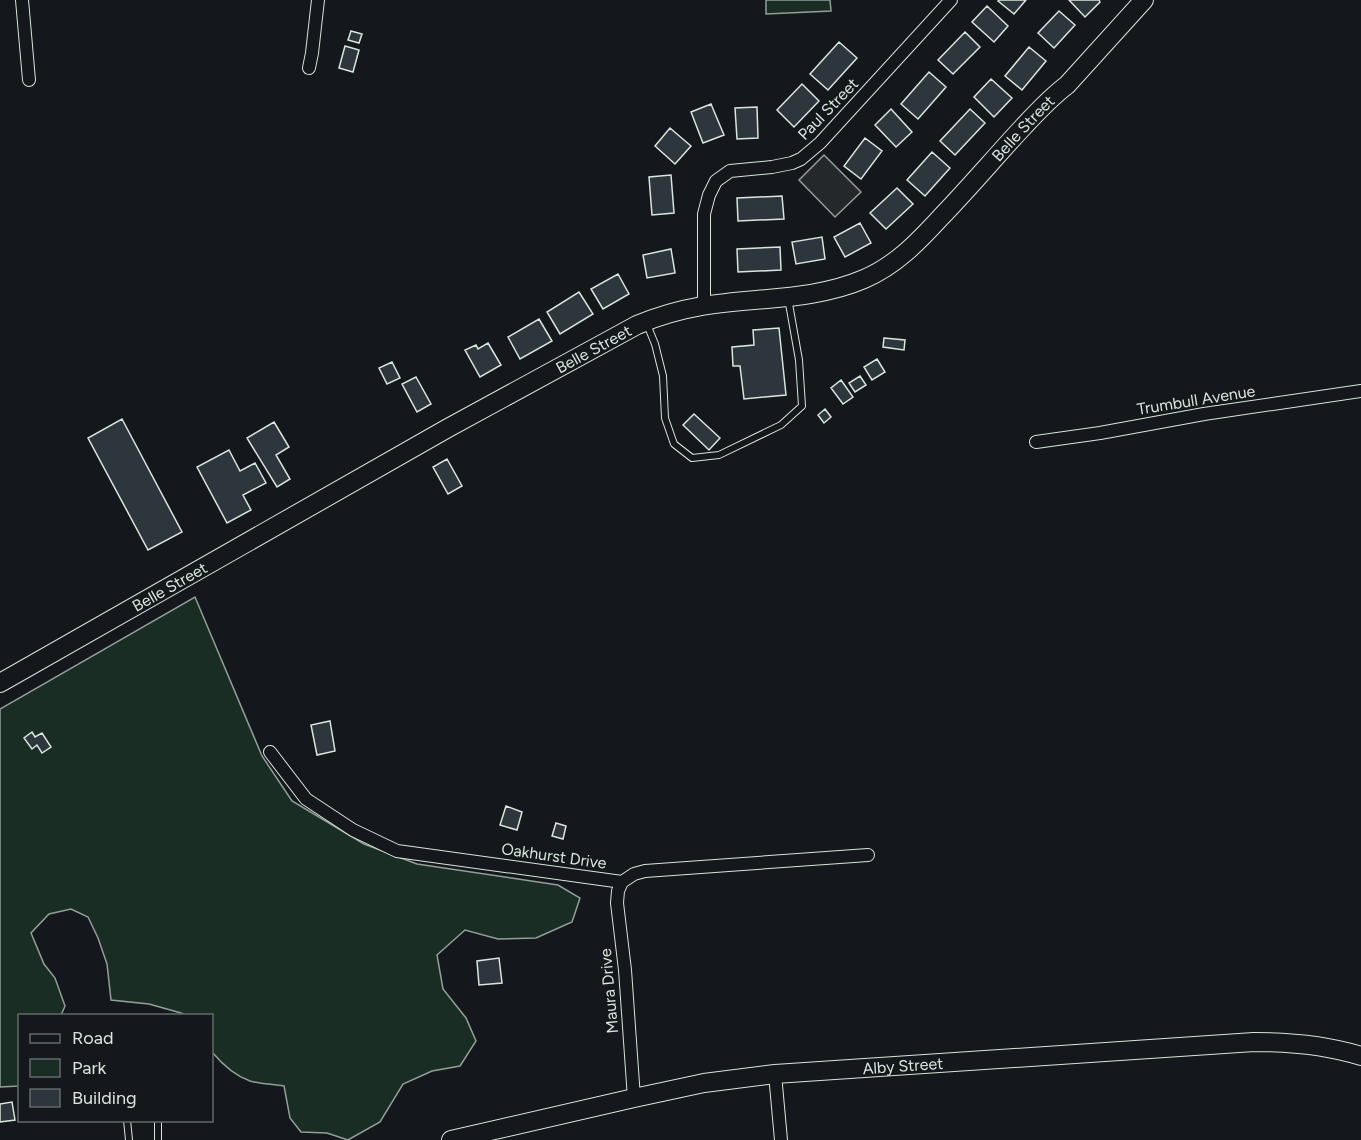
<svg xmlns="http://www.w3.org/2000/svg" width="1361" height="1140" font-family="Figtree,sans-serif">
<style>
.green{fill:#1a2d24;stroke:#939e99;stroke-width:1.5}
.parking{fill:#24282b;stroke:#939e99;stroke-width:1.5}
.building{fill:#2c363c;stroke:#d8e6dc;stroke-width:1.5}
.lines{fill:none;stroke-linecap:round;stroke-linejoin:round}
.lane-casing{stroke:#d8e6dc;stroke-width:8}
.street-casing{stroke:#d8e6dc;stroke-width:14}
.secondary-casing{stroke:#d8e6dc;stroke-width:20}
.lane{stroke:#14181c;stroke-width:6}
.street{stroke:#14181c;stroke-width:12}
.secondary{stroke:#14181c;stroke-width:18}
.labels{text-anchor:middle;dominant-baseline:central;stroke-width:4.5;stroke-linejoin:round;paint-order:stroke}
.street-label{font-size:16px;fill:#d8e6dc;stroke:#14181c}
</style>
<rect width="100%" height="100%" fill="#14181c"/>
<path class="green" d="M766 0H830L831 11 766 14Z
M195 597 262 756 292 801 364 844 417 864 558 885 580 898 572 922 536 938 498 939 465 930 437 955 443 989 466 1018 476 1041 460 1066 432 1071 403 1084 380 1122 348 1140 327 1133 301 1132 290 1118 284 1086C273 1084 261 1084 250 1081 236 1076 222 1064 212 1052V1016L185 1015 181 1013 149 1004 111 1000 107 964 98 938 88 917 71 909 49 914 31 933 44 964 55 978 65 1006 61 1015 20 1016 19 1086 0 1087V709Z"/>
<path class="parking" d="M824 155 861 192 835 217 799 180Z"/>
<path class="building" d="M999 0H1026L1014 14 998 1Z
M1069 0H1099L1100 2 1085 17Z
M987 6 1008 26 994 42 972 22Z
M1059 11 1075 25 1054 48 1038 33Z
M351 31 362 34 359 43 348 40Z
M965 32 980 47 953 74 938 60Z
M839 42 857 58 828 90 810 74Z
M345 46 359 50 353 72 339 68Z
M1029 47 1046 61 1022 90 1005 76Z
M929 72 946 87 918 119 901 104Z
M991 79 1012 98 994 117 974 97Z
M802 84 819 101 794 127 777 110Z
M711 104 724 135 703 143 691 112Z
M757 107 758 138 737 139 735 108Z
M891 109 912 132 896 147 875 125Z
M970 109 985 123 955 155 940 141Z
M670 128 691 146 675 164 655 146Z
M865 138 882 151 861 179 844 166Z
M932 152 950 168 925 196 907 180Z
M671 175 674 213 652 215 649 177Z
M897 188 913 204 886 229 870 213Z
M782 196 784 219 738 221 737 198Z
M860 223 871 243 845 257 834 237Z
M822 237 825 259 796 264 792 242Z
M780 247 781 270 738 272 737 249Z
M671 249 675 273 647 278 643 255Z
M618 274 629 294 603 309 591 289Z
M579 292 593 314 560 334 547 312Z
M539 319 552 341 520 359 508 337Z
M779 328 786 395 744 399 740 366H733L732 347 754 345 753 330Z
M884 338 905 340 904 350 883 347Z
M488 343 501 365 480 377 465 350 476 345 478 349Z
M877 359 885 372 872 380 864 367Z
M392 362 400 378 387 384 379 368Z
M860 376 866 385 855 392 849 383Z
M416 377 431 404 417 412 402 384Z
M841 380 853 397 843 404 831 388Z
M825 409 831 417 824 423 818 415Z
M694 414 720 438 709 450 683 425Z
M122 419 182 532 148 550 88 438Z
M274 422 289 447 276 455 290 479 277 487 247 438Z
M229 450 240 471 255 463 266 483 243 495 251 510 227 523 197 467Z
M447 459 462 486 448 494 433 467Z
M330 721 335 751 317 755 311 725Z
M32 732 35 737 42 733 51 747 42 753 37 745 32 749 24 738Z
M506 806 522 812 517 830 500 825Z
M556 823 566 826 563 839 552 836Z
M499 958 502 983 479 985 477 961Z
M12 1102 15 1120 0 1122V1104Z"/>
<g class="lines">
<defs>
<path id="lane" d="M646 322 655 344 663 376 665 418 674 444 692 458 719 455 781 425 802 406 799 360 788 298
M127 1120 129 1140
M158 1140V1120"/>
<path id="street" d="M22 0 29 80
M309 68 312 53 318 0
M704 306V214L709 195 716 181 730 171 772 167 792 163 801 159 820 143 951 0
M1036 442 1100 433 1204 414 1361 391
M270 752 306 799 353 830 397 851 622 882 634 874 645 871 868 855
M622 882 618 891 617 903 625 970 634 1098
M775 1074 781 1140"/>
<g id="secondary">
<path id="s1" d="M0 683 448 428 637 325C658 316 679 310 702 306 756 297 813 301 864 279 895 266 918 242 941 217 970 187 996 156 1024 126 1038 111 1051 97 1067 85L1144 0"/>
<path id="s2" d="M451 1140 634 1098 704 1083 775 1074 1254 1042C1291 1042 1326 1045 1361 1056"/>
</g>
</defs>
<use href="#lane" class="lane-casing"/>
<use href="#street" class="street-casing"/>
<use href="#secondary" class="secondary-casing"/>
<use href="#lane" class="lane"/>
<use href="#street" class="street"/>
<use href="#secondary" class="secondary"/>
</g>
<g class="labels">
<g class="street-label">
<text transform="translate(828 109) rotate(-46)">Paul Street</text>
<text stroke="none"><textPath href="#s1" startOffset="1184">Belle Street</textPath></text>
<text stroke="none"><textPath href="#s1" startOffset="681">Belle Street</textPath></text>
<text transform="translate(1196 400) rotate(-9)">Trumbull Avenue</text>
<text stroke="none"><textPath href="#s1" startOffset="195">Belle Street</textPath></text>
<text transform="translate(554 856) rotate(8)">Oakhurst Drive</text>
<text transform="translate(609 991) rotate(-95)">Maura Drive</text>
<text stroke="none"><textPath href="#s2" startOffset="459">Alby Street</textPath></text>
</g>
</g>
<rect x="18" y="1014" width="195" height="108" fill="#14181c" stroke="#626a69" stroke-width="1.5"/>
<rect x="30" y="1034" width="30" height="9" fill="#14181c" stroke="#626a69" stroke-width="1.5"/>
<text x="72" y="1044" font-size="18" fill="#d8e6dc">Road</text>
<rect x="30" y="1059" width="30" height="18" fill="#1a2d24" stroke="#626a69" stroke-width="1.5"/>
<text x="72" y="1074" font-size="18" fill="#d8e6dc">Park</text>
<rect x="30" y="1089" width="30" height="18" fill="#2c363c" stroke="#626a69" stroke-width="1.5"/>
<text x="72" y="1104" font-size="18" fill="#d8e6dc">Building</text>
</svg>
